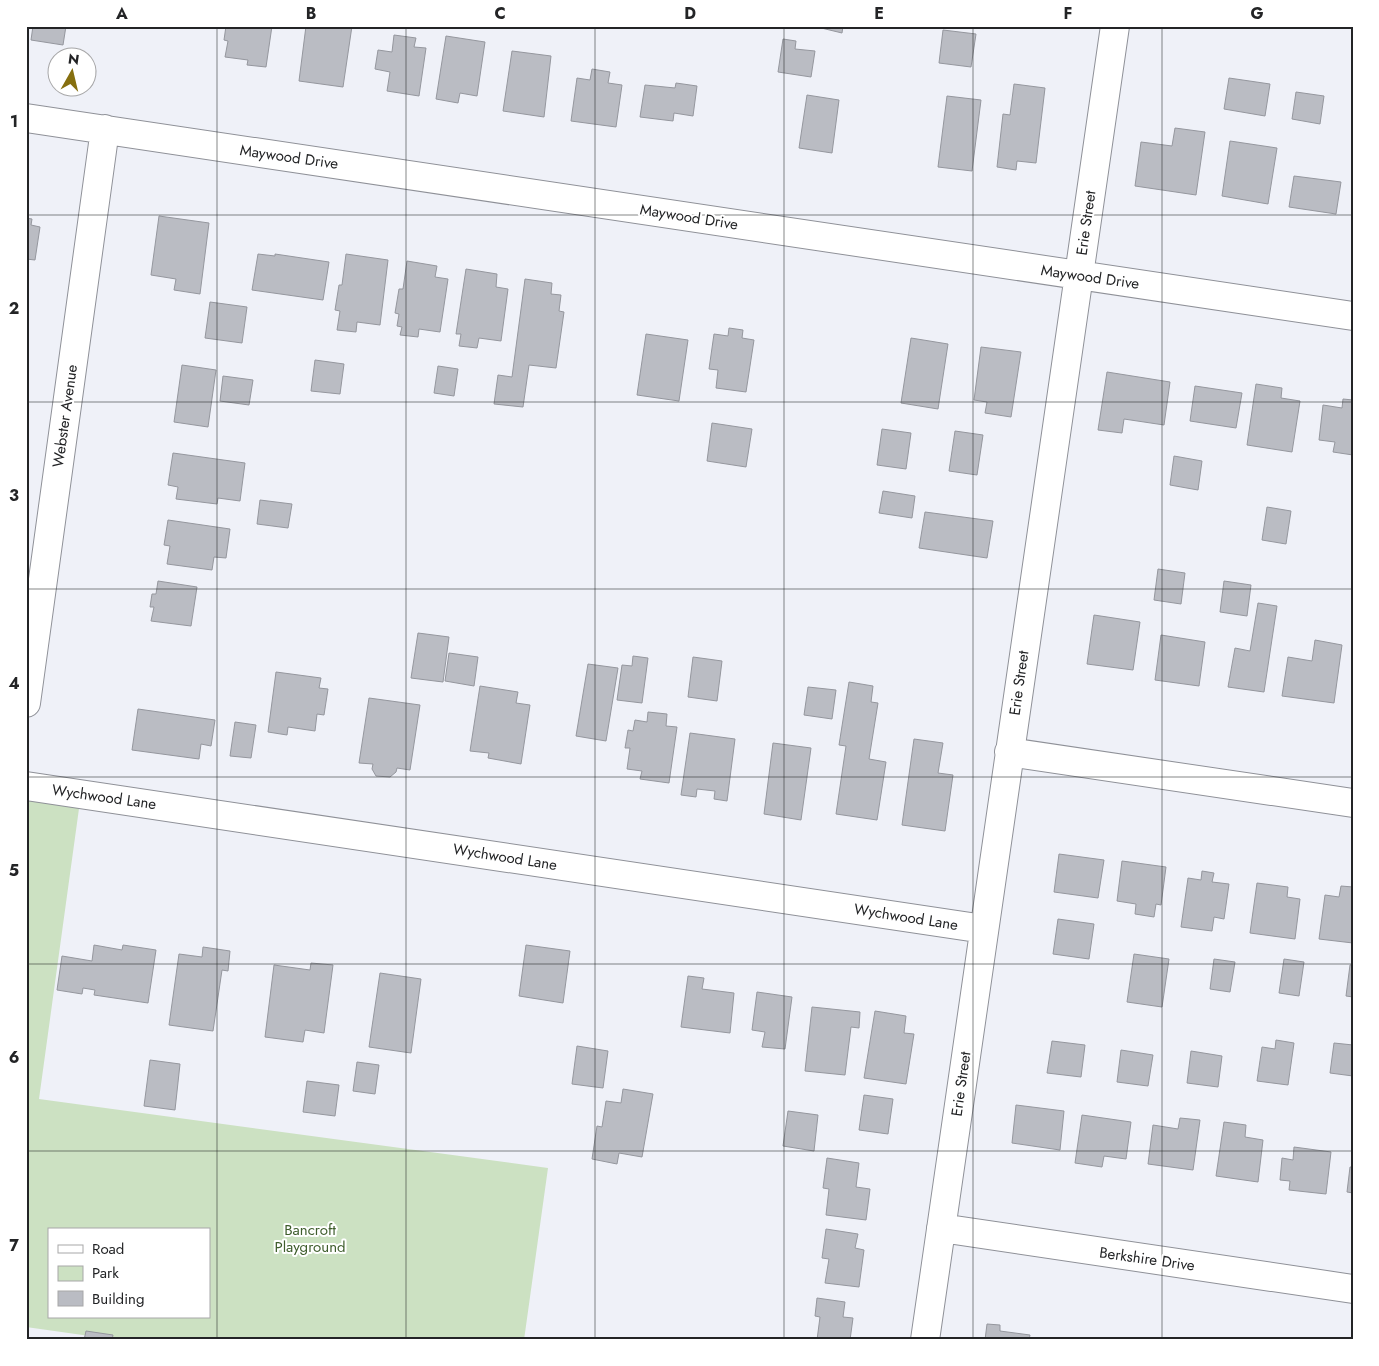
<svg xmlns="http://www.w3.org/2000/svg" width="1379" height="1366" font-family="Jost,sans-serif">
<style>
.green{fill:#cce1c2;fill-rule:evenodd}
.building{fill:#babcc3;stroke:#95979e}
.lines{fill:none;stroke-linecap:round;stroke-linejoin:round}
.minor-casing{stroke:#8f9198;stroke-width:30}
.minor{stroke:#fff;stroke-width:28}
.grid{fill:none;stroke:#232426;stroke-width:1;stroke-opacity:0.55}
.labels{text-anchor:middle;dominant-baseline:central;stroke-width:4;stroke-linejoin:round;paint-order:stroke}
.street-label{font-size:15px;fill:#232426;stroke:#fff}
.park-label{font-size:15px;fill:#3e5d2c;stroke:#fff}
.neatline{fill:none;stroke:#232426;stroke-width:2}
.grid-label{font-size:16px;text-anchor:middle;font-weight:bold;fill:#232426}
</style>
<rect width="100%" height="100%" fill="#eff1f8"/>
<path class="green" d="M26 786 81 794 39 1099 548 1168 524 1340H118L26 1327ZM49 1230H209V1317H49Z"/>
<path class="building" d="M33 26H66L63 45 31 40Z
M226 26H272L266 67 247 65 248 60 225 57 228 41 224 40Z
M306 26H352L343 87 299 81Z
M813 26H843L842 33Z
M943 30 976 34 971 67 939 63Z
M394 35 416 38 414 47 426 48 419 96 387 91 390 72 375 69 378 50 392 52Z
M446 36 485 42 477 96 460 93 458 103 436 99Z
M783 39 796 41 795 49 815 51 811 77 778 72Z
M512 51 551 56 544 117 503 111Z
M592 69 610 72 608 83 622 85 616 127 571 121 577 78 590 80Z
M1229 78 1270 84 1265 116 1224 109Z
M676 83 697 86 693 116 674 113 673 121 640 117 645 85 675 88Z
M1014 84 1045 88 1036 163 1017 161 1016 170 997 167 1003 114 1010 115Z
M1296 92 1324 96 1320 124 1292 119Z
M807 95 839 100 832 153 799 148Z
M947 96 981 100 972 171 938 167Z
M1175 128 1205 132 1196 195 1135 186 1141 142 1172 146Z
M1230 141 1277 148 1268 204 1222 196Z
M1294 176 1341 182 1336 214 1289 207Z
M159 216 209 223 200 294 174 290 176 279 151 275Z
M26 218 32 219 31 225 40 227 35 260 26 259Z
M258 254 275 256V254L329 262 323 300 252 290Z
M346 254 388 260 380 325 357 322 356 332 337 330 340 311 335 310 339 285H342Z
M407 261 437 266 435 277 448 279 440 332 419 329 418 337 400 335 402 327 397 326 399 314 395 313 399 289H403Z
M466 269 497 274 496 287 508 289 501 341 479 338 477 348 459 346 461 334H456Z
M525 279 552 283 551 294 561 295 559 311 564 312 556 368 529 365 523 407 494 404 498 375 512 377Z
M210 302 247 307 242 343 205 338Z
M729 328 743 330 742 338 754 340 746 392 716 388 718 370 709 369 714 334 728 336Z
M646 334 688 340 679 401 637 395Z
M911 338 948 344 938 409 901 403Z
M981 347 1021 352 1011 417 985 413 987 402 974 400Z
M315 360 344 364 340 394 311 391Z
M182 365 216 370 208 427 174 422Z
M438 366 458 369 454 396 434 393Z
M1107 372 1170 382 1164 425 1124 419 1122 433 1098 430Z
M223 376 253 380 249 405 220 401Z
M1256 384 1282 388 1281 398 1300 401 1292 452 1247 445Z
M1195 386 1242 393 1236 428 1190 421Z
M1343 399 1353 400V455L1333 452 1335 442 1319 440 1323 405 1342 408Z
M712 423 752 429 746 467 707 461Z
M882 429 911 433 906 469 877 465Z
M955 431 983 435 977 475 949 471Z
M173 453 245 463 240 501 218 498 217 504 176 499 178 487 168 485Z
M1174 456 1202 461 1198 490 1170 485Z
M883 491 915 496 912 518 879 513Z
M260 500 292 504 288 528 257 524Z
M1267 507 1291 511 1286 544 1262 540Z
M925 512 993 521 987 558 919 548Z
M168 520 230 529 226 558 214 557 212 570 167 564 170 546 164 545Z
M1158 569 1185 573 1181 604 1154 600Z
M158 581 197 587 191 626 151 621 154 607H150L152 594H156Z
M1224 581 1251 585 1247 616 1220 612Z
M1258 603 1277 606 1264 692 1228 687 1235 648 1250 651Z
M1094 615 1140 622 1133 670 1087 664Z
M418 633 449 637 443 682 411 678Z
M1161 635 1205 642 1199 686 1155 680Z
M1315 640 1342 645 1334 703 1282 696 1288 657 1312 661Z
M449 653 478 657 474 686 445 681Z
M633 656 648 658 642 703 617 700 622 665 632 666Z
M693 657 722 661 717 701 688 697Z
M588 664 618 668 606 741 576 736Z
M276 672 321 678 319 688 328 689 324 715 317 714 315 731 288 727 287 735 268 732Z
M849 682 873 686 871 702 878 703 869 759 886 762 877 820 836 814 846 746 839 745Z
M480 686 518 692 516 703 530 705 521 764 488 758 489 753 470 751Z
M808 687 836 690 832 719 804 715Z
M369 698 420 705 410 770 397 768 396 772 390 777 376 776 372 769 373 764 359 763Z
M138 709 215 720 211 746 201 744 199 759 132 750Z
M648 712 667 714 666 726 677 727 669 783 640 779 642 771 627 769 630 748H625L628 730 633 731 635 720 647 722Z
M235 722 256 725 251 758 230 756Z
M690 733 735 739 727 801 714 799 715 791 697 789 696 797 681 795Z
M914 739 943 743 938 773 953 775 945 831 902 825Z
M773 743 811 748 801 820 764 814Z
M1059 854 1104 860 1098 898 1054 892Z
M1122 861 1166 867 1161 905 1156 904 1154 917 1135 914 1136 904 1117 901Z
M1202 871 1214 873 1212 882 1229 884 1224 919 1214 917 1212 931 1181 927 1188 878 1201 880Z
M1257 883 1288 887 1287 897 1300 899 1295 939 1250 933Z
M1341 886 1353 887V943L1319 939 1325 895 1339 897Z
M1058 919 1094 924 1089 959 1053 954Z
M94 945 122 950 123 945 156 950 148 1003 94 995 95 990 83 988 82 994 57 990 62 956 92 961Z
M526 945 570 951 563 1003 519 996Z
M203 947 230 951 228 971 222 970 213 1031 169 1025 179 954 202 957Z
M1134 954 1169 959 1162 1007 1127 1002Z
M1214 959 1235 962 1230 992 1210 989Z
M1284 959 1304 962 1299 996 1279 993Z
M311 963 333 965 324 1033 305 1030 303 1042 265 1037 274 965 310 970Z
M1350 965H1353V997L1346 996Z
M380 973 421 979 411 1053 369 1047Z
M688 976 704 978 702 989 734 993 730 1033 681 1027Z
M757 992 792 997 785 1049 762 1047 765 1032 752 1030Z
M812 1007 860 1012 859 1028 851 1027 845 1075 805 1071Z
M875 1011 906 1016 904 1033 914 1034 906 1084 864 1078Z
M1276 1040 1294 1043 1288 1085 1257 1081 1262 1047 1275 1049Z
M1052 1041 1085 1045 1081 1077 1047 1073Z
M1334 1043 1353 1045V1076L1330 1073Z
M577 1046 608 1051 603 1088 572 1084Z
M1121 1050 1153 1055 1148 1086 1117 1082Z
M1191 1051 1222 1056 1218 1087 1187 1083Z
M150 1060 180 1064 175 1110 144 1106Z
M357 1062 379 1065 375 1094 353 1091Z
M307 1081 339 1085 335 1116 303 1112Z
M623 1089 653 1094 642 1157 619 1153 617 1164 592 1159 597 1126 602 1127 606 1101 621 1103Z
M864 1095 893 1099 888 1134 859 1130Z
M1016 1105 1064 1111 1060 1150 1012 1143Z
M788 1111 818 1115 814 1151 783 1146Z
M1082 1115 1131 1122 1126 1159 1104 1156 1102 1167 1075 1163Z
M1180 1118 1200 1120 1193 1170 1148 1164 1153 1125 1178 1129Z
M1224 1122 1246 1125 1245 1137 1263 1140 1258 1182 1216 1176Z
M1294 1147 1331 1152 1326 1194 1289 1190 1290 1181 1280 1180 1282 1158 1293 1160Z
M827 1158 859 1163 856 1187 870 1189 866 1220 826 1215 829 1189 823 1188Z
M1350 1167H1353V1193L1347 1192Z
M826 1229 858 1234 855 1248 864 1250 859 1287 825 1283 829 1259 822 1258Z
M817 1298 845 1302 843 1317 853 1318 850 1340H817L820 1317 815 1316Z
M987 1324 1000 1325V1331L1030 1335 1029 1340H985Z
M86 1331 113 1335 112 1340H84Z"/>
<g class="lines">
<defs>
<path id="minor" d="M26 118 1353 316
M26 703 105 129
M1009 752 1353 803
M26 786 984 929
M941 1228 1353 1289
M925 1340 1115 26"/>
</defs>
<use href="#minor" class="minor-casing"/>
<use href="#minor" class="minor"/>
</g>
<path class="grid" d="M217 26V1340M406 26V1340M595 26V1340M784 26V1340M973 26V1340M1162 26V1340M26 215H1353M26 402H1353M26 589H1353M26 777H1353M26 964H1353M26 1151H1353"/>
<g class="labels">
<g class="street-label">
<text transform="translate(289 157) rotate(8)">Maywood Drive</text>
<text transform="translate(689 217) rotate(9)">Maywood Drive</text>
<text transform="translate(1086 223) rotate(-82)">Erie Street</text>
<text transform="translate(1090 277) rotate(8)">Maywood Drive</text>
<text transform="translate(65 416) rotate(-82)">Webster Avenue</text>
<text transform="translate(1019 683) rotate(-82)">Erie Street</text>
<text transform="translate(104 797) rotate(8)">Wychwood Lane</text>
<text transform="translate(505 857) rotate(9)">Wychwood Lane</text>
<text transform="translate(906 917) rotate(9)">Wychwood Lane</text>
<text transform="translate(961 1084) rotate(-82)">Erie Street</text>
<text transform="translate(1147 1259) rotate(8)">Berkshire Drive</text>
</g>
<g class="park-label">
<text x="310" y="1230">Bancroft<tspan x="310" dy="17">Playground</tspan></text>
</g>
</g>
<rect width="1379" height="1366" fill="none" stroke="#ffffff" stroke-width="55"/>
<rect x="48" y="1228" width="162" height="90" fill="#ffffff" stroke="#a7a7a8"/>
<rect x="58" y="1245" width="25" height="8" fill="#ffffff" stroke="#a7a7a8"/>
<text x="92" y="1254" font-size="15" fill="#232426">Road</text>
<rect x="58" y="1266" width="25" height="15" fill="#cce1c2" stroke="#a7a7a8"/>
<text x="92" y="1278" font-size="15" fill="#232426">Park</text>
<rect x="58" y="1291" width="25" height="15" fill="#babcc3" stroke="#a7a7a8"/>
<text x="92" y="1304" font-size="15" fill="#232426">Building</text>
<g transform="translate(72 72) rotate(8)"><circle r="24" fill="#ffffff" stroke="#a7a7a8"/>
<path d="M0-4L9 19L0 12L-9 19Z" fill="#866f0f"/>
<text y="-8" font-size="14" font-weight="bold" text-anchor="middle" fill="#232426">N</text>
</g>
<rect x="28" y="28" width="1324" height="1310" class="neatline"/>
<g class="grid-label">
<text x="122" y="19">A</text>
<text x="311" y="19">B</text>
<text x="500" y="19">C</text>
<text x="690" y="19">D</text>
<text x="879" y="19">E</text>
<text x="1068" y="19">F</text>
<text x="1257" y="19">G</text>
<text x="14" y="127">1</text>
<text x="14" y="314">2</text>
<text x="14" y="501">3</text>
<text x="14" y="689">4</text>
<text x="14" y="876">5</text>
<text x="14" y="1063">6</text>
<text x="14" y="1251">7</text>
</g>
</svg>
